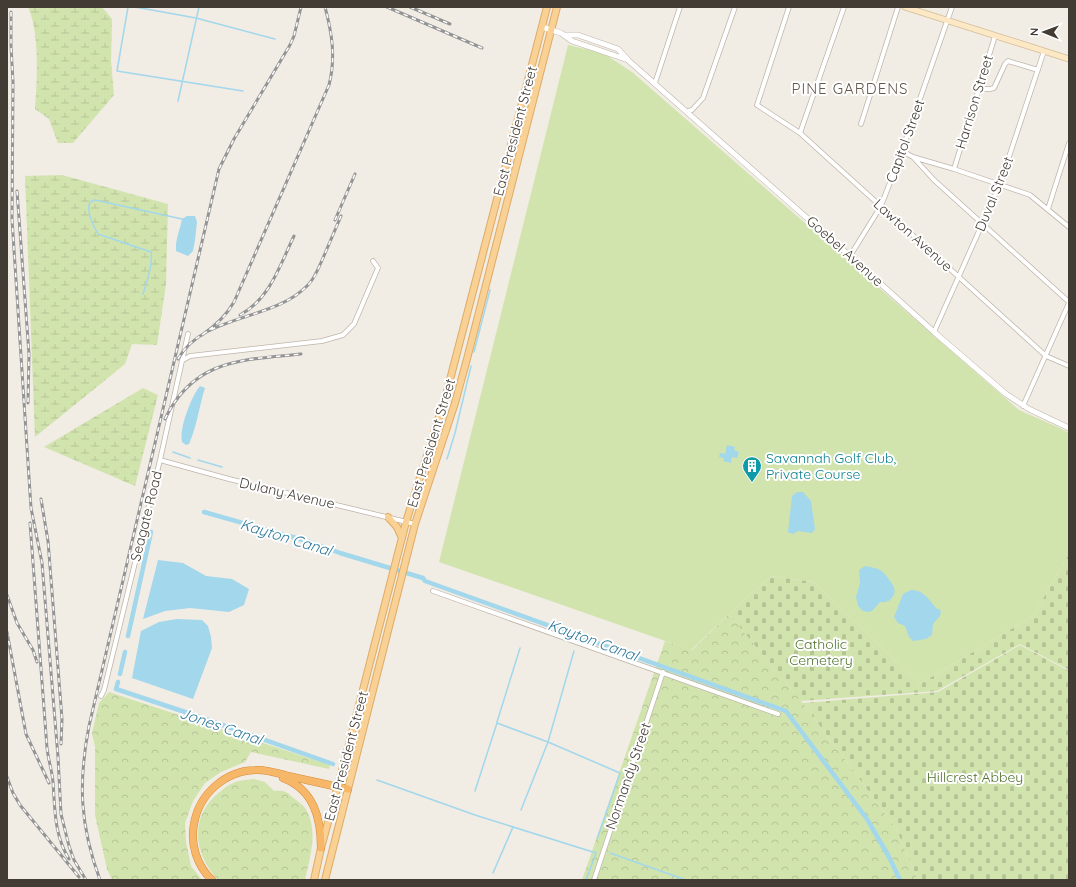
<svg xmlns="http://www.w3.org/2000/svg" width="1076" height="887" font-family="Quicksand,sans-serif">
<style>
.grass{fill:#d2e4ae}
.forest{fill:url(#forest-crowns)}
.wetland{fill:url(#wetland-marsh)}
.cemetery{fill:url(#cemetery-stones)}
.water{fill:#a2d7ec}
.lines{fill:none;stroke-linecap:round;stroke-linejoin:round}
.stream{stroke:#a2d7ec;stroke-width:1.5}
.canal{stroke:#a2d7ec;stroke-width:4.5}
.minor-casing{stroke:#bfb5aa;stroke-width:5.5}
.tertiary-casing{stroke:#bfb5aa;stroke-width:6}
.secondary-casing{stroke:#d3bc98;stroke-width:7}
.primary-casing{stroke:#deab66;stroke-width:8}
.motorway-casing{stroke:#d68a3a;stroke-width:8}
.minor{stroke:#fff;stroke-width:4}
.tertiary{stroke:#fff;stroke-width:5}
.secondary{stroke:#fce8c4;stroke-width:5.5}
.primary{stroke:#f9d195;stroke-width:6}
.motorway{stroke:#f7b769;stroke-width:7}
.rail-casing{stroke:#949494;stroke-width:3}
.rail{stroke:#fff;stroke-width:1.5;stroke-dasharray:4.5;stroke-linecap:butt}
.labels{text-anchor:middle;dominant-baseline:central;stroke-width:4;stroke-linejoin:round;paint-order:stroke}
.street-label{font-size:14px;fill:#433c34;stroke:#fff}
.culture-label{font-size:14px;fill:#0d838f;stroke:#fff;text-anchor:start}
.park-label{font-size:14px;fill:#4e722b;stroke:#fff}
.neighbourhood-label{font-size:15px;letter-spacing:1px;fill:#65584c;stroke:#fff}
.water-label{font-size:15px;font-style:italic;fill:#307a9a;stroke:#fff}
</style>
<defs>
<pattern id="forest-crowns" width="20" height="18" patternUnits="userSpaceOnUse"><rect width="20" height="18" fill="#d2e4ae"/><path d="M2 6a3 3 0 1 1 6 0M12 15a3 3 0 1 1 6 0" fill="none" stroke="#b6c496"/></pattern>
<pattern id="wetland-marsh" width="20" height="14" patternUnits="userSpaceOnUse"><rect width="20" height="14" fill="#d2e4ae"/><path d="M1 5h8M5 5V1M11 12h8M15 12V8" fill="none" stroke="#b6c496"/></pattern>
<pattern id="cemetery-stones" width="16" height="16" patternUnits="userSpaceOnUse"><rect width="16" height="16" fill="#d2e4ae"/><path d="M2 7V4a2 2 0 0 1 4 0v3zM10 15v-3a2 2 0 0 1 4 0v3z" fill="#b6c496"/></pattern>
</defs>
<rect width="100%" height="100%" fill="#f1ece4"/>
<path class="grass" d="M568 45 603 53 632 72 1019 410 1060 428 1069 433V554L1033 616 920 684 814 582 771 576 729 614 691 650 439 562Z"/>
<path class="forest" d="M729 614 803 703 896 828 918 880H582L665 641 692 650Z
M109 692 330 765 329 769 251 752 245 762 221 772 205 783 193 801 185 823 186 842 191 866 202 880H112L107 869 95 815V747L92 733 99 703Z
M254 779 265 782 274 791C287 790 286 792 296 800 299 802 303 805 305 808 319 830 310 857 305 880H218C195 855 189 821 215 796 221 791 226 786 233 783 239 780 247 780 254 779Z"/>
<path class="wetland" d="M28 7H102L112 19 111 61 114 95 73 143H58L49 119 35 109C37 81 40 33 28 7Z
M62 175 168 204 166 284 157 345 132 344 125 364 35 437 25 176Z
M143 388 158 395 135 486 44 447Z"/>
<path class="cemetery" d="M1069 554V670L1020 644 937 691 801 701 729 614 771 576 814 582 920 684 1033 616Z
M1020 645 1069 671V880H918L896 828 803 703 938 692Z"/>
<path class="water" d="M187 216H195L197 222 195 240 193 251 188 256 176 251C175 240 180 230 182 219Z
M200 386 205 388C199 407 197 426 189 444L186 445 182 442C179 429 191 397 200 386Z
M727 445 735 447 734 450 739 452 737 458 732 457 731 463 723 461 724 458 719 457 720 453 725 454Z
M797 492H803L811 501 815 529 812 533 798 531 793 534 788 532 792 496Z
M158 560 183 563 206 576 232 579 249 589 244 605 229 612 190 608 165 611 143 619Z
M865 566C870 567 879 568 883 572 886 575 892 583 894 587 897 597 888 604 880 602L872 611 868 612 863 611 858 606 856 597 860 583 859 570Z
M911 590C924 590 929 600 937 609H939L941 611 940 616 933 624 932 635 926 639 913 641 909 637 905 626 898 623 894 617 903 594Z
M177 619 202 620 208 626 211 637 212 648 193 699 132 678 141 631 159 622Z"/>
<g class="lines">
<path class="stream" d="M128 7 117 71 243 91
M135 7 196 18 275 39
M178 101 199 7
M143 294C147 281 153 265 151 252L98 234C93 225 86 212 90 202L95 200 182 219
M474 352 490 290
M173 452 190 458
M447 459 455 433 471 366
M198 460 222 467
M497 722 520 648
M377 780 475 815 596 853 586 880
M475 791 497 723 548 742 574 651
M521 810 548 742 620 773 597 839
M610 853 686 880
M493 873 513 827"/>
<path class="canal" d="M204 512 310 542 340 553 423 578 425 581 786 711 867 819 889 857 900 880
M128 636 151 532
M120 674 125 652
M118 682 116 689 197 716 333 764"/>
<defs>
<path id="minor" d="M789 7 757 105 800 133 1046 356 1069 366
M655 83 680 7
M978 89H990L994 88 1005 64 1008 61 1038 70
M688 111 692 110 703 98 735 7
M861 124 898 7
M800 133 844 7
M902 151 913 157 954 169 1030 195 1069 227
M913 157 934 180 1069 302
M954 169 995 36
M1048 209 1069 143
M850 256 881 206 899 159 952 7
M934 332 1000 184 1044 51
M183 360 190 356 322 341 343 335 354 324 378 268 373 261
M1023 406 1069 303
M160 460 229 479 415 524
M433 591 778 714
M101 696 104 690 160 460 188 334
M594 880 663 672"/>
<path id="tertiary" d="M542 27 561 33 572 41 628 60
M564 35H578L618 49 629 61 850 256 934 332 1006 394 1029 409 1069 428"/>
<path id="secondary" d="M905 7 1069 59"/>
<path id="primary" d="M388 517 397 527 402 538
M314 880 321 848 347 752 406 522 446 395 547 7
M325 880 415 524 455 403 467 359 557 7"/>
<path id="motorway" d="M283 778C314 790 321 818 321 848
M212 880C197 866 190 844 194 824 199 794 225 771 255 770 266 769 277 773 288 776 308 780 328 785 348 789"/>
</defs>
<use href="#minor" class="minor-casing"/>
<use href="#tertiary" class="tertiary-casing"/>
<use href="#secondary" class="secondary-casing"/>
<use href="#primary" class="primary-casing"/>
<use href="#motorway" class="motorway-casing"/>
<use href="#minor" class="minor"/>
<use href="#tertiary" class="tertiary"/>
<use href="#secondary" class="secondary"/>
<use href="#primary" class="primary"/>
<use href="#motorway" class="motorway"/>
<defs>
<path id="rail" d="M387 7 482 48
M410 7 450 24
M11 12V46L13 82 12 219 31 508 42 563 58 757 61 814 69 846 74 860 86 880
M17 191 29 354 28 403
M335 220 355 174
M240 315C270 299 280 265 294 236
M202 335C215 326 226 316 234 302L329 85C336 58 332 33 325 7
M178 359C204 313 273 322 308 285 315 278 319 267 323 258 329 244 335 230 341 216
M165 419C194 358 244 360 301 354
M41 499 48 541 62 719 61 744
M30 523 47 748C48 759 52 770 53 782 55 809 54 835 69 859
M7 595 17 623 33 650 37 662
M7 632 26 734 49 783
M7 777 13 793 20 805 79 877
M100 880C80 826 78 783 89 726L219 169 234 139 290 45 294 36 301 7"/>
</defs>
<use href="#rail" class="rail-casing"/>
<use href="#rail" class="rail"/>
</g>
<defs>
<symbol id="building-pin" viewBox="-11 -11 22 30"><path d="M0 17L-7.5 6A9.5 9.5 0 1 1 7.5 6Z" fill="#0f9aa8" stroke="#fff"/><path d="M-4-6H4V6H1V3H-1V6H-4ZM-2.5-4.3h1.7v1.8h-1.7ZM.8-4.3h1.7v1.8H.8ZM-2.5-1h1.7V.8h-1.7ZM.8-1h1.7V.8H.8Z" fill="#fff"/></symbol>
</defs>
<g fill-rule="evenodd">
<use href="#building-pin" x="741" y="455" width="22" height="30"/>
</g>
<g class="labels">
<g class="street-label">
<text transform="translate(974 102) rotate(-73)">Harrison Street</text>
<text transform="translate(515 131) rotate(-75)">East President Street</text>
<text transform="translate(905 141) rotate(-70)">Capitol Street</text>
<text transform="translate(994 194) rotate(-68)">Duval Street</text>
<text transform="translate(913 235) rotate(42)">Lawton Avenue</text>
<text transform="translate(845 251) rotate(42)">Goebel Avenue</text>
<text transform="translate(431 443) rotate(-73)">East President Street</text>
<text transform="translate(287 493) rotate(13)">Dulany Avenue</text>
<text transform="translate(146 516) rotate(-76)">Seagate Road</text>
<text transform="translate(346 756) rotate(-75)">East President Street</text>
<text transform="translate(628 776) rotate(-71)">Normandy Street</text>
</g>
<g class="culture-label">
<text x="766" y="458">Savannah Golf Club,<tspan x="766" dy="16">Private Course</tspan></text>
</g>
<g class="park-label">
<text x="821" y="644">Catholic<tspan x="821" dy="16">Cemetery</tspan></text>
<text x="975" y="777">Hillcrest Abbey</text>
</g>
<g class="neighbourhood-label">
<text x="850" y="88">PINE GARDENS</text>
</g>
<g class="water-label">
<text transform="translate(286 537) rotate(17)">Kayton Canal</text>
<text transform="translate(593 640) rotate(20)">Kayton Canal</text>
<text transform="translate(221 726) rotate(19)">Jones Canal</text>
</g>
</g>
<rect width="1076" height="887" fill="none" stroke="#433c34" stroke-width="16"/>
<g transform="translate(1044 32) rotate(271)" stroke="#ffffff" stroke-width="3" paint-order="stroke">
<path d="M0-3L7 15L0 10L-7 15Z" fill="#433c34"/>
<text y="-6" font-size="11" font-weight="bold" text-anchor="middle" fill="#433c34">N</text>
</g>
</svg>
